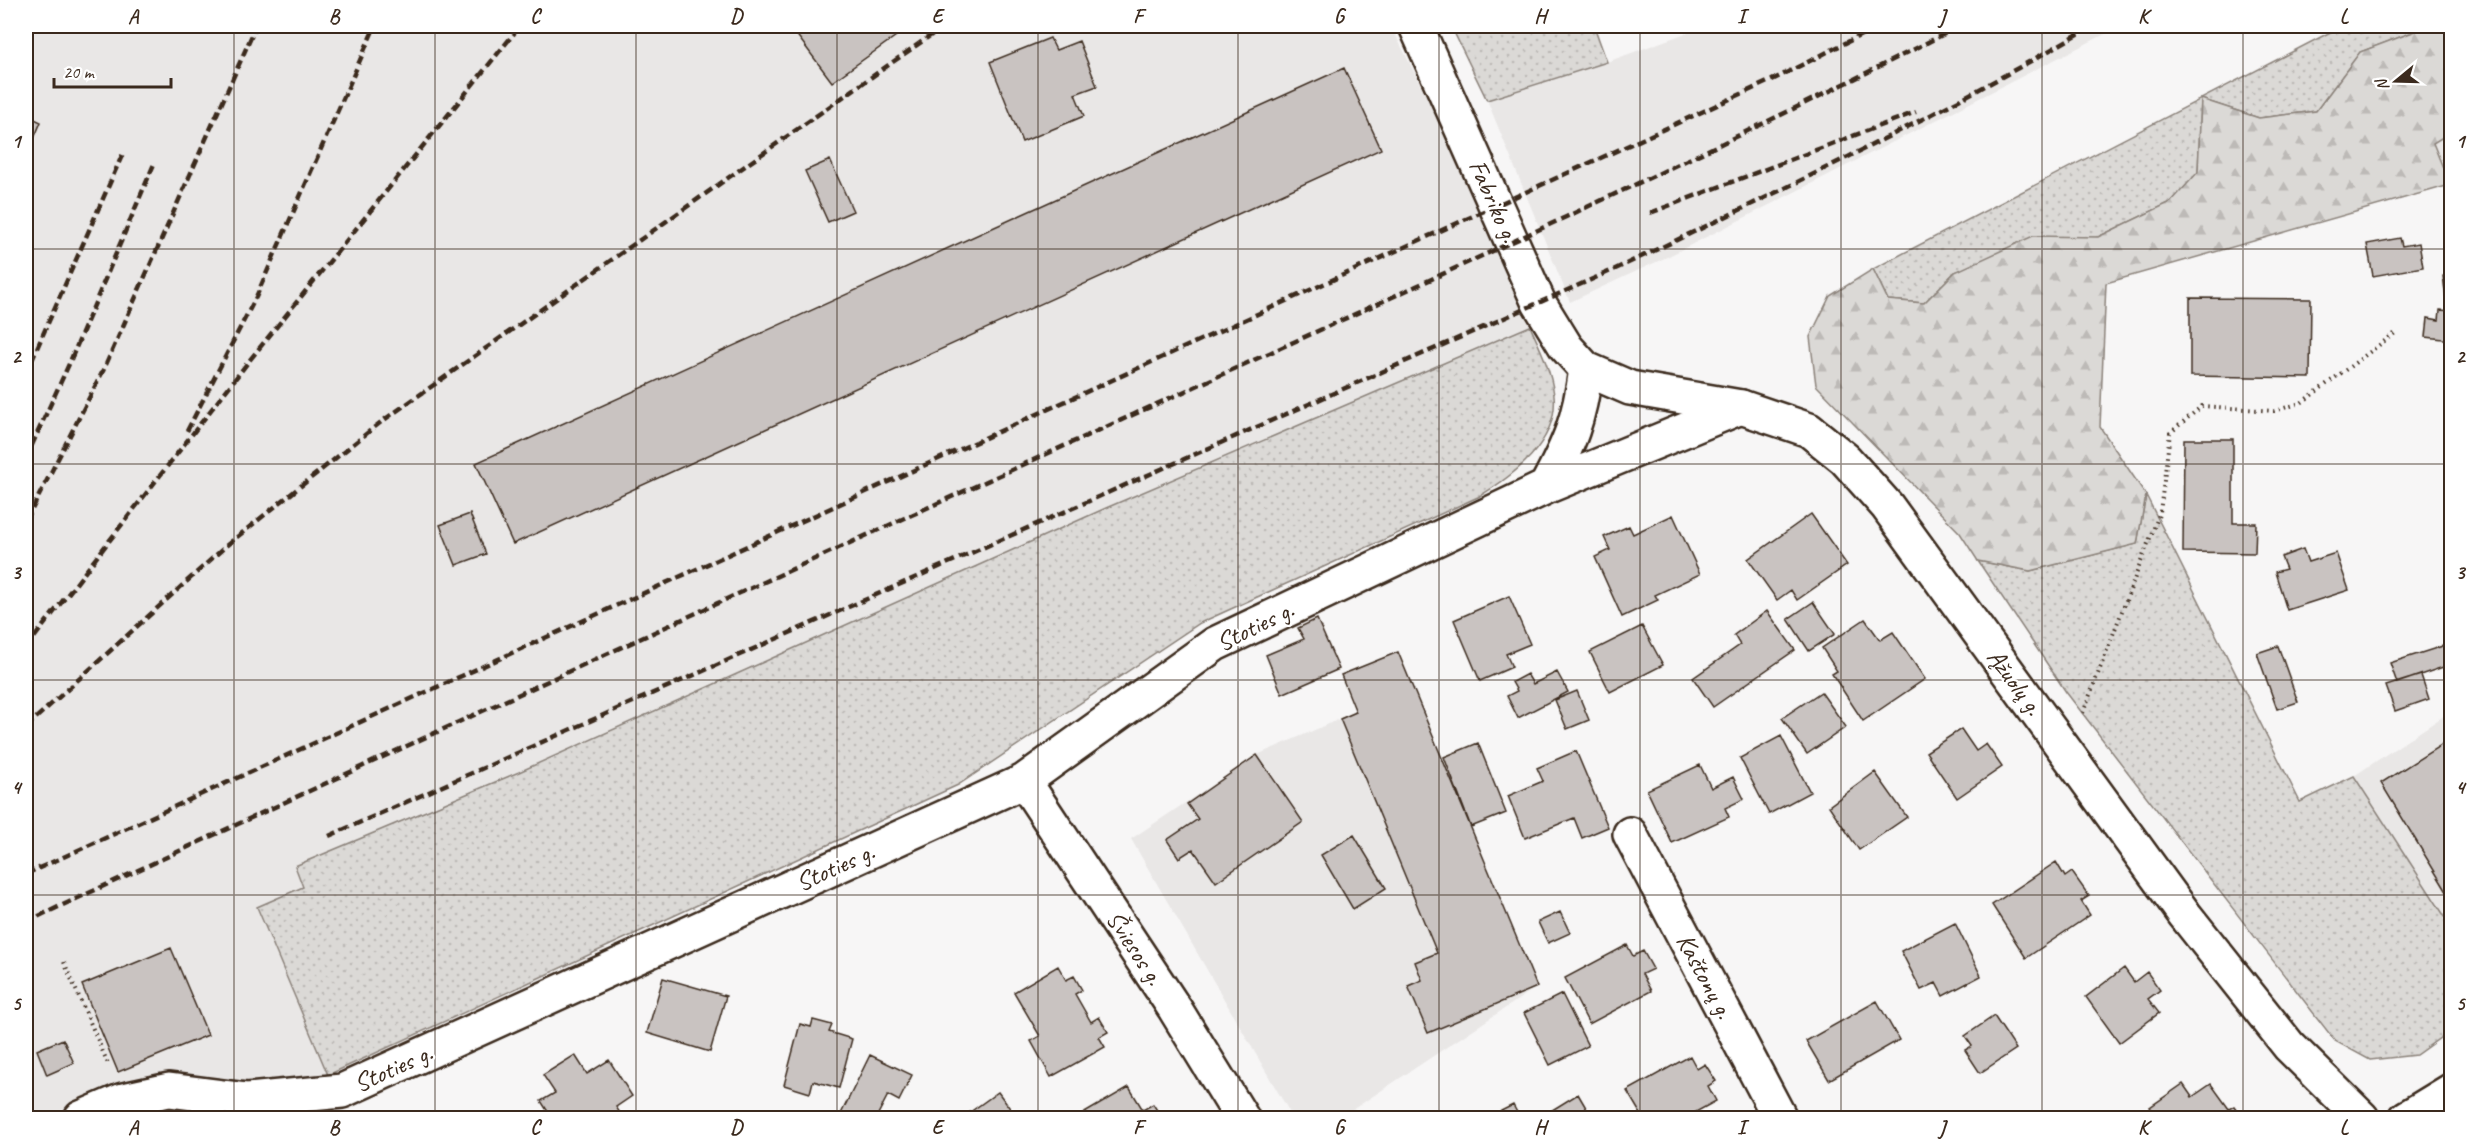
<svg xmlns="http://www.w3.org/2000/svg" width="2477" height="1144" font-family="Caveat,sans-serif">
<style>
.built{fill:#e9e7e6}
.green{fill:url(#green-dots);stroke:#8b827a;stroke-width:1.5}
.forest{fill:url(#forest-firs);stroke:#8b827a;stroke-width:1.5}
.building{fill:#c9c3c1;stroke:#3b2a1e;stroke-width:1.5}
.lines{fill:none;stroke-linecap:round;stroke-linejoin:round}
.street-casing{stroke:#3b2a1e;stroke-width:38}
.primary-casing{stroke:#3b2a1e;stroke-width:38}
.path{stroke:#3b2a1e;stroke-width:4;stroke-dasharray:1.5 4.5;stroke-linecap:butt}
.street{stroke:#fff;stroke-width:33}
.primary{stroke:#fff;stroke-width:33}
.rail{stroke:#3b2a1e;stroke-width:4.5;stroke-dasharray:9 4.5;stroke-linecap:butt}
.grid{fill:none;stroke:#3b2a1e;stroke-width:1.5;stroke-opacity:0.55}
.labels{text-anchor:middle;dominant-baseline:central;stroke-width:4.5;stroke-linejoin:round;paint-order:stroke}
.street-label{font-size:26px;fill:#3b2a1e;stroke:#fff}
.neatline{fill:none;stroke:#3b2a1e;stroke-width:2}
.grid-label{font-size:20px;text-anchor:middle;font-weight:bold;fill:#3b2a1e}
</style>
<defs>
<pattern id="green-dots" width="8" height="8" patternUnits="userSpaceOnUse" patternTransform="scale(1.5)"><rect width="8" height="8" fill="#dbd9d6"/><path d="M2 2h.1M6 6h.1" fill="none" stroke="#bdbab7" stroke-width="1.8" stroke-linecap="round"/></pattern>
<pattern id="forest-firs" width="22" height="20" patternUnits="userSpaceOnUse" patternTransform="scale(1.5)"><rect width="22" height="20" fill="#dbd9d6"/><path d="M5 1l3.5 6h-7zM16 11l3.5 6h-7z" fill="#bdbab7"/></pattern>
</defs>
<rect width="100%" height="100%" fill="#f7f6f6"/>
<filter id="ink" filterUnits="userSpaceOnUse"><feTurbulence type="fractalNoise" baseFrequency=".0167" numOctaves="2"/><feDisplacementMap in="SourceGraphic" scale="12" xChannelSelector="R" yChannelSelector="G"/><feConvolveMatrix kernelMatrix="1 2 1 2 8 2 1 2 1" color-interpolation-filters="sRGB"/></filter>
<g filter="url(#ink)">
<path class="built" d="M26 26H1391L1440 123 1530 326 1106 508 519 772 296 866 304 887 257 908 344 1112 329 1118H198L189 1115H139L128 1118H26Z
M1705 26H2121L1667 257 1570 302 1487 100 1607 62Z
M2451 132V189L2433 142Z
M1398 652 1537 987 1340 1118H1293L1131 839 1257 755 1356 712 1341 675Z
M2451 711V926L2354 776Z"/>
<path class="green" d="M1451 26H1594L1607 62 1487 100Z
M2342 26H2429L2360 52 2316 111 2259 118 2201 99 2198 173 2171 202 2098 237 2072 238 1955 272 1924 303 1888 300 1873 269Z
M1530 326C1540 348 1551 370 1554 395 1559 442 1513 476 1478 497L1200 623 958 785 328 1075 257 907 303 887 295 866 519 772 1106 508Z
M2146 495 2300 802 2354 776 2451 926V1030L2416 1055 2370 1060 2335 1041 2066 692 1978 561 2030 571 2137 544Z"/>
<path class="forest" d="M2429 26H2451V132L2433 143 2450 185 2106 283 2100 427 2146 495 2137 544 2030 571 1978 561 1960 533 1816 385 1810 337 1830 296 1873 269 1888 300 1924 303 1955 272 2033 236 2098 237 2171 202 2198 172 2201 99 2259 118 2316 111 2360 52Z"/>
<path class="building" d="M790 26H910L832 82Z
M1050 38 1056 50 1079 41 1097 86 1075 94 1084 116 1022 142 990 62Z
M1344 68 1381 149 513 544 476 463Z
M26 115 41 122 26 157Z
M830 160 853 211 828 222 805 171Z
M2400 238 2402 246 2419 243 2423 267 2373 276 2367 244Z
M2452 262V298L2446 299 2443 276 2449 275 2448 263Z
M2190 298 2311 299 2310 378 2190 376Z
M2440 310 2452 311V340L2426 337 2428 318 2439 320Z
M2184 439H2233V523H2256L2255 553 2183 552Z
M470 514 486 554 456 565 440 525Z
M1811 514 1847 565 1797 600 1791 590 1777 600 1748 559Z
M1673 515 1700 574 1655 595 1658 600 1622 617 1595 557 1610 550 1604 537 1629 526 1633 534Z
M2303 549 2308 562 2336 553 2349 590 2287 610 2275 572 2286 569 2281 557Z
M1509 596 1530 644 1506 654 1512 667 1480 681 1454 620Z
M1813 602 1835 634 1809 651 1788 619Z
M1767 611 1795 650 1713 707 1693 678 1740 645 1734 635Z
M1317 619 1339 669 1282 694 1266 655 1304 639 1298 628Z
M1865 619 1880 640 1893 632 1925 679 1863 721 1832 674 1837 671 1822 648Z
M1642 626 1663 665 1610 692 1590 652Z
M2452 643V664L2397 683 2390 663Z
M2278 646 2298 702 2277 709 2257 653Z
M1398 652 1537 987 1428 1033 1408 986 1422 980 1415 962 1437 953 1340 719 1356 712 1341 675Z
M1557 672 1568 692 1518 718 1507 696 1517 691 1512 682 1527 674 1533 684Z
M2421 675 2429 699 2395 711 2386 686Z
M1577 691 1589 720 1567 729 1555 700Z
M1821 692 1846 727 1807 754 1782 718Z
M1961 729 1976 751 1986 744 2002 767 1957 798 1926 752Z
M1781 736 1810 792 1769 814 1740 758Z
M2452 738V900L2381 783Z
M1478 743 1506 813 1471 827 1444 757Z
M1576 751 1608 827 1582 838 1574 818 1525 838 1508 796 1543 781 1537 768Z
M1257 755 1303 822 1216 882 1193 849 1179 858 1167 840 1198 819 1187 804Z
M1700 765 1711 788 1733 777 1744 799 1725 808 1729 817 1672 843 1647 790Z
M1875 772 1907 817 1859 850 1829 806Z
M1354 835 1386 888 1353 909 1321 855Z
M2056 862 2065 877 2072 872 2089 896 2081 901 2090 915 2026 958 1992 905Z
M1560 912 1570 933 1548 943 1538 922Z
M1955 923 1981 976 1943 996 1936 983 1921 990 1901 951Z
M1627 945 1633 956 1643 951 1653 969 1642 974 1651 991 1589 1024 1565 978Z
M171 948 208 1035 118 1072 82 985Z
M1058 966 1066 980 1074 976 1082 990 1075 994 1091 1022 1099 1017 1108 1032 1099 1037 1105 1047 1051 1077 1031 1041 1040 1036 1014 992Z
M2124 968 2134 982 2147 972 2160 990 2148 999 2159 1013 2119 1043 2086 997Z
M663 978 726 996 710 1052 647 1033Z
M1562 994 1588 1046 1550 1065 1524 1013Z
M1877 1001 1899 1040 1829 1080 1806 1041Z
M1994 1016 2016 1049 1980 1073 1965 1050 1972 1046 1965 1036Z
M813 1020 832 1025 829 1032 852 1039 839 1088 813 1081 810 1093 784 1085 800 1024 811 1027Z
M63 1039 74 1063 47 1075 37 1050Z
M575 1055 587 1074 609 1060 632 1096 616 1107 622 1116 618 1118H552L541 1101 555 1093 543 1075Z
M870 1055 912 1075 899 1101 888 1095 876 1118H839Z
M1690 1056 1697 1069 1705 1064 1716 1081 1708 1086 1716 1101 1685 1118H1643L1627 1091Z
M2183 1084 2192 1097 2211 1084 2229 1109 2234 1106 2242 1117 2158 1118 2150 1107Z
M1129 1087 1143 1110 1153 1104 1162 1118H1076Z
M998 1092 1017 1118H962Z
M1578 1094 1592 1118H1542L1541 1117Z
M1513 1105 1520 1118H1487Z"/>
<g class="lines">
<defs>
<path id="street" d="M1546 487 1741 407
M1024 781 1175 1009 1242 1118
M1630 834 1780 1118
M81 1118 123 1100 169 1090 247 1100 342 1091 1024 781 1215 644 1546 487C1570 442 1579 421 1586 369
M2406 1118 2452 1090"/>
<path id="primary" d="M1416 26 1539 303 1566 347 1586 369 1630 388 1741 407 1809 430 1845 459 1887 506 2185 915 2289 1046 2362 1118"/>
</defs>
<use href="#street" class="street-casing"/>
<use href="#primary" class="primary-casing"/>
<path class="path" d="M2083 713 2160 512 2170 433 2202 406 2274 411 2301 403 2398 331
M64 962 109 1066
M26 1091 37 1118"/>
<use href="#street" class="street"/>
<use href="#primary" class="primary"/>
<path class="rail" d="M1650 213 1916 112
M26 373 124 151
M187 431 256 297 375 26
M26 458 69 364 154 164
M26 521 104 369 256 26
M26 648 249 361 520 26
M26 727 227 545 381 422 944 26
M329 836 1613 270C1775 194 1938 116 2092 26
M26 874 1772 80 1879 26
M26 922C359 768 693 613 1029 462 1341 320 1655 181 1960 26"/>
</g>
</g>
<path class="grid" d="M234 26V1118M435 26V1118M636 26V1118M837 26V1118M1038 26V1118M1238 26V1118M1439 26V1118M1640 26V1118M1841 26V1118M2042 26V1118M2243 26V1118M26 249H2452M26 464H2452M26 680H2452M26 895H2452"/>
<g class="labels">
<g class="street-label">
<text transform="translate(1494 201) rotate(66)">Fabriko g.</text>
<text transform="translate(1255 626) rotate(-26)">Stoties g.</text>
<text transform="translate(2015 682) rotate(54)">Ąžuolų g.</text>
<text transform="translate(835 867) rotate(-24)">Stoties g.</text>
<text transform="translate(1135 948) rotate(57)">Šviesos g.</text>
<text transform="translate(1705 976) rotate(62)">Kaštonų g.</text>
<text transform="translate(393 1068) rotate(-24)">Stoties g.</text>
</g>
</g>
<rect width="2477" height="1144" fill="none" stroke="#fff" stroke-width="66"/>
<g transform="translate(2396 81) rotate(251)" stroke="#ffffff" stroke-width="4.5" paint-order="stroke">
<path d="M0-4.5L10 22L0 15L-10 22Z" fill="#3b2a1e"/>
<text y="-9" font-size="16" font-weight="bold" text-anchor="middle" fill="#3b2a1e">N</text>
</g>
<path d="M54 78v9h117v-9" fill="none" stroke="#3b2a1e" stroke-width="3"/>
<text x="63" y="78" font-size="18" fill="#3b2a1e" stroke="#ffffff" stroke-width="4.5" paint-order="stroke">20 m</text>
<rect x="33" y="33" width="2411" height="1078" class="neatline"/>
<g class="grid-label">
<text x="133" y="23">A</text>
<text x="334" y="23">B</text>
<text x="535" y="23">C</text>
<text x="736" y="23">D</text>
<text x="937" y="23">E</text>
<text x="1138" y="23">F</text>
<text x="1339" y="23">G</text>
<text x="1540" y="23">H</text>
<text x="1741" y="23">I</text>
<text x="1942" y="23">J</text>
<text x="2143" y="23">K</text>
<text x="2344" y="23">L</text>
<text x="16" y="148">1</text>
<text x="2460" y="148">1</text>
<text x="16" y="363">2</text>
<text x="2460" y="363">2</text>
<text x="16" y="579">3</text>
<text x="2460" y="579">3</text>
<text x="16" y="794">4</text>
<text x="2460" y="794">4</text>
<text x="16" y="1010">5</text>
<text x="2460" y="1010">5</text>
<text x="133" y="1134">A</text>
<text x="334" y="1134">B</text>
<text x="535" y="1134">C</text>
<text x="736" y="1134">D</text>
<text x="937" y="1134">E</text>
<text x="1138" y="1134">F</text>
<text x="1339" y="1134">G</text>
<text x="1540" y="1134">H</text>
<text x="1741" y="1134">I</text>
<text x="1942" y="1134">J</text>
<text x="2143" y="1134">K</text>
<text x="2344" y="1134">L</text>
</g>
</svg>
